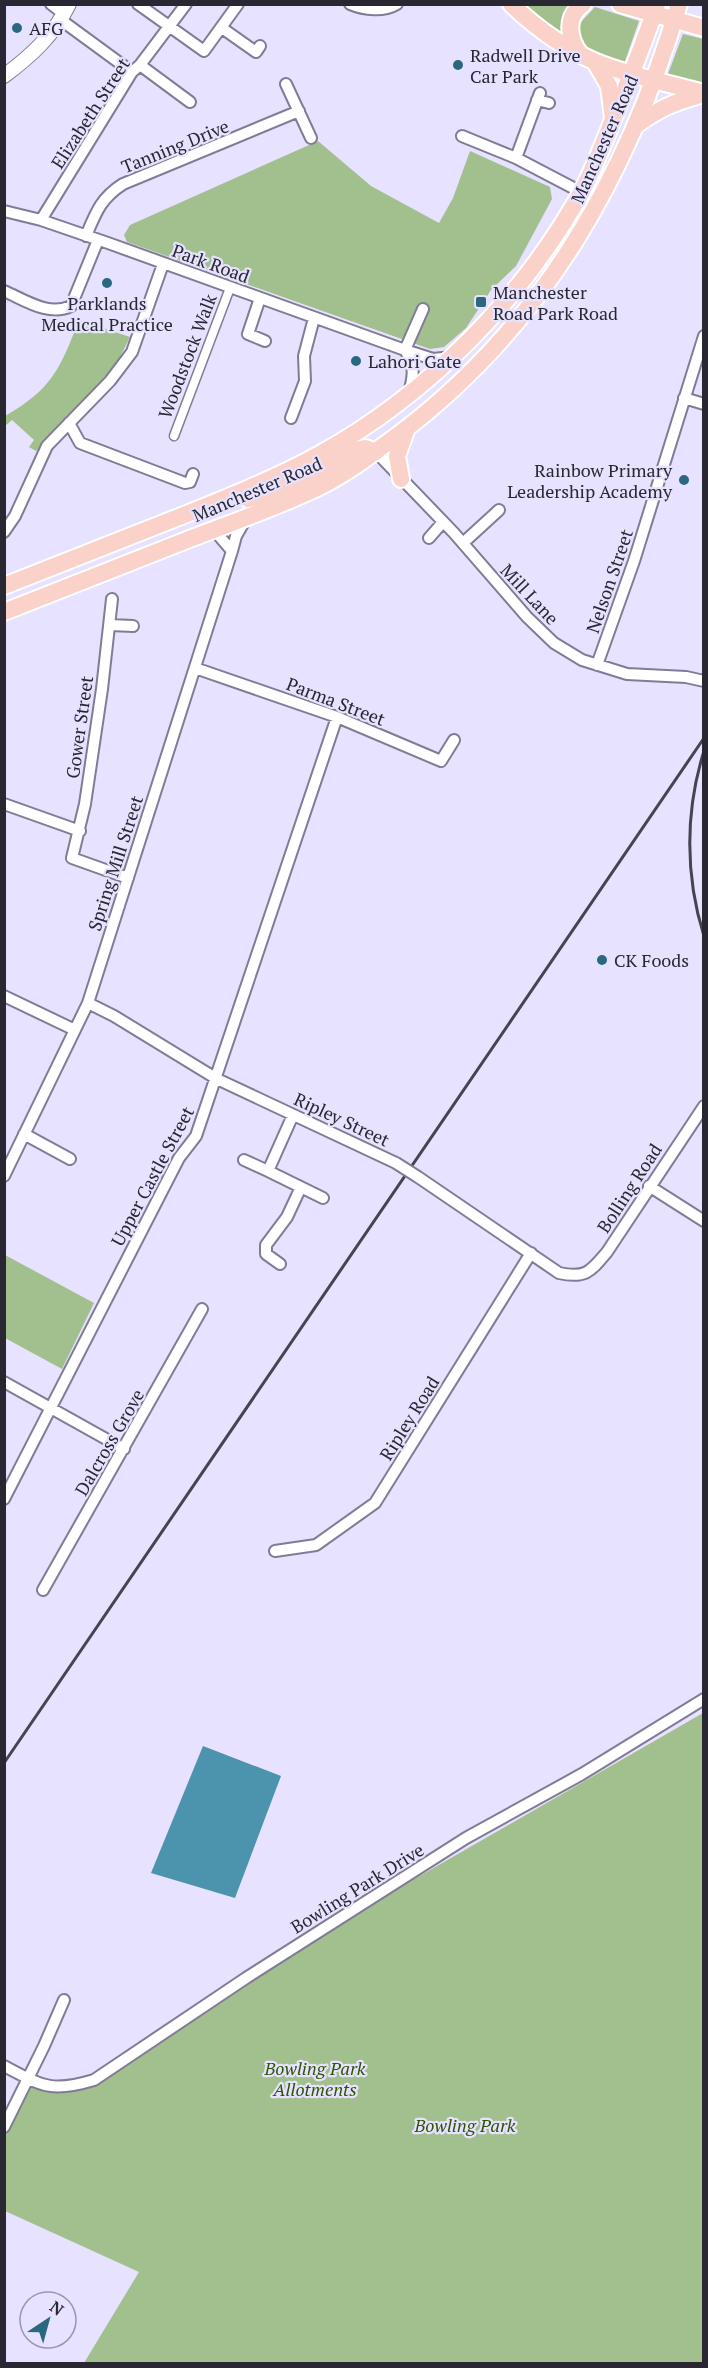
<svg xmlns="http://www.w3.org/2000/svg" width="708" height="2368" font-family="'PT Serif',serif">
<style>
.green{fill:#a2c08d}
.water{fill:#4c93ad}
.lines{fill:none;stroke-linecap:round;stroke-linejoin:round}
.pedestrian-casing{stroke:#807c96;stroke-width:11}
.minor-casing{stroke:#807c96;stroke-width:14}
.tertiary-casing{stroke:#807c96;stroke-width:16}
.primary-casing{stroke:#fff;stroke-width:20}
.pedestrian{stroke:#fff;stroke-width:8}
.minor{stroke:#fff;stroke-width:10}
.tertiary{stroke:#fff;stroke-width:14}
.primary{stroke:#fad2ca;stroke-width:16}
.rail{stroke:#474451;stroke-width:3}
.minor-bridge-casing{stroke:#807c96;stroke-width:14;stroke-linecap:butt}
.minor-bridge{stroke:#fff;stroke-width:10}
.poi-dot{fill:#2b677e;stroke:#e6e2ff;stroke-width:2}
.labels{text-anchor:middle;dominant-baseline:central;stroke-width:4.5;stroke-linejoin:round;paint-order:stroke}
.poi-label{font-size:18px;fill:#292731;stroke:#e6e2ff;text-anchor:start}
.street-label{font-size:18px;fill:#292731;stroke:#e6e2ff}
.park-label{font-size:18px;font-style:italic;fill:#2e5402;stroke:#e6e2ff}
</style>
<rect width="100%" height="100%" fill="#e6e2ff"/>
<path class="green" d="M519 5H573L564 13 561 36Z
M595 7 639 21 624 64 588 51 580 42V23Z
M683 34 703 39V84L668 74Z
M318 141 371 186 439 223 453 198 470 151 550 187 552 199 516 266 491 290 466 328 444 347 430 349 127 242 124 235 130 225Z
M79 320 130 337 117 363 44 445 36 451 29 447 34 440 12 420 5 426V416C52 389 60 369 79 320Z
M5 1255 94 1303 62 1369 5 1338Z
M703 1713V2363H84L139 2272 5 2211V2127L28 2079 46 2087 94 2080 270 1962Z"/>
<path class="water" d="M203 1746 281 1776 235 1898 151 1873Z"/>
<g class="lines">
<defs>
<path id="pedestrian" d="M174 436 230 288"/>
<path id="minor" d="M51 4 64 14
M138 4 204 51 238 4
M350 4C364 10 384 12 397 4
M61 20 132 72
M222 28 256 52 260 46
M140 65 190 102
M286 84 311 138
M537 100 549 103
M462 136 516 158 581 192
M516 158 540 93
M4 211 41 220 108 243 405 350 423 309
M41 220 132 72 140 65 186 4
M86 236C96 212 101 198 123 184L299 111
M4 291C25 300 49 317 71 306L98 240
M260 298 248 334 265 341
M409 392C414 376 415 365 405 350L433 359 452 357
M684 398 704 404
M291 418 305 381 304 356 314 318
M69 423 80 443 185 483 190 482 193 474
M376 452 454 533 527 617 554 643 582 660 627 674 686 677 704 681
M214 530 232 551 236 536 247 517
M4 532 15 516 47 446 110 381 132 352 163 264
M429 538 443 522
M463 543 499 510
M112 599 102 689 85 804 72 858 128 878
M110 625 133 626
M597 665 634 561 704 336
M195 668 337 717 441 761 454 740
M4 804 80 831
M4 996 75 1030
M88 1003 114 1016 217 1079 396 1163
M293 1115 268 1171 323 1198
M24 1134 70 1159
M244 1160 268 1171
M4 1176 88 1003 232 551
M418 1177 559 1273C586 1279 591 1271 607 1252L704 1106
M649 1186 704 1221
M280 1264 266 1254V1245L287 1217 301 1187
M4 1382 124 1449
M4 1499 179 1158 196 1136 337 717
M275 1551 316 1545 375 1503 531 1253
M43 1590 202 1309
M4 2066C42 2086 51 2093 94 2080L246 1978 466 1838 582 1774 704 1699
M4 2127 44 2046 64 2000"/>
<path id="tertiary" d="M4 76C31 56 54 35 69 4"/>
<path id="primary" d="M511 4C535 27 566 49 596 62 630 76 668 83 704 93
M620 4 704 28
M580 54C568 38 565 17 583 4
M595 62 609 86 613 118
M635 126C660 108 674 102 704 94
M401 479 397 456 407 428
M248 499 292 487 356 450 365 448 376 452
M4 586C66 562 127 537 189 513 234 495 278 477 320 454 427 395 521 300 581 193 595 167 605 139 616 112 630 77 645 41 657 4
M4 612C67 587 130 562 192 538 234 522 277 507 317 488 346 474 372 454 398 435 543 326 628 176 679 4"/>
</defs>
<use href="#pedestrian" class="pedestrian-casing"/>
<use href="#minor" class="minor-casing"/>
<use href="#tertiary" class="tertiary-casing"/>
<use href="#primary" class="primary-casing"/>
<use href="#pedestrian" class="pedestrian"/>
<use href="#minor" class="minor"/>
<use href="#tertiary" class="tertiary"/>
<use href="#primary" class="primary"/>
<path class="rail" d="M704 751C685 811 685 876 704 936
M4 1763 704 738"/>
<defs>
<path id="minor-bridge" d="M396 1163 418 1177"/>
</defs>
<use href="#minor-bridge" class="minor-bridge-casing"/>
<use href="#minor-bridge" class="minor-bridge"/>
</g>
<g class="poi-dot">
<circle cx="17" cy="28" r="6"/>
<circle cx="458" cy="65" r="6"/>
<circle cx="107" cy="283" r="6"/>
<rect x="475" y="296" width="12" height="12" rx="3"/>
<circle cx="356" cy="361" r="6"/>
<circle cx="684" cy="480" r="6"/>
<circle cx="602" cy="960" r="6"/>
</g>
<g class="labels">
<g class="poi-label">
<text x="29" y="28">AFG</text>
<text x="470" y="55">Radwell Drive<tspan x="470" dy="21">Car Park</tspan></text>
<text x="493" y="292">Manchester<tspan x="493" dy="21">Road Park Road</tspan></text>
<text x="107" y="303" text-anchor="middle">Parklands<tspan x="107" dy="21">Medical Practice</tspan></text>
<text x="368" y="361">Lahori Gate</text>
<text x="672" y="470" text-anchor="end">Rainbow Primary<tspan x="672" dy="21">Leadership Academy</tspan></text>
<text x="614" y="960">CK Foods</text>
</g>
<g class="street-label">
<text transform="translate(90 113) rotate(-57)">Elizabeth Street</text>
<text transform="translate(604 139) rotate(-66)">Manchester Road</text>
<text transform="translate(175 146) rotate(-22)">Tanning Drive</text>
<text transform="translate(211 263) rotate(20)">Park Road</text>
<text transform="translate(187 356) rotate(-69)">Woodstock Walk</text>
<text transform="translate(257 489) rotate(-23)">Manchester Road</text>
<text transform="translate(609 581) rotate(-71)">Nelson Street</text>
<text transform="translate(530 594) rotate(47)">Mill Lane</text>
<text transform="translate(336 701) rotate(21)">Parma Street</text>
<text transform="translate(79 727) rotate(-82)">Gower Street</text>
<text transform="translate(115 863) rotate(-72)">Spring Mill Street</text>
<text transform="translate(342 1119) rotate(25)">Ripley Street</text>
<text transform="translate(152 1176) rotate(-62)">Upper Castle Street</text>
<text transform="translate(629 1188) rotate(-57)">Bolling Road</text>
<text transform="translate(409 1418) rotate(-58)">Ripley Road</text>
<text transform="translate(109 1442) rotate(-60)">Dalcross Grove</text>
<text transform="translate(357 1888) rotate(-32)">Bowling Park Drive</text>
</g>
<g class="park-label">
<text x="315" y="2068">Bowling Park<tspan x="315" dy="21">Allotments</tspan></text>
<text x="465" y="2125">Bowling Park</text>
</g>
</g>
<rect width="708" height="2368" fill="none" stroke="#292731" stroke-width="12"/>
<g transform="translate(48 2320) rotate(36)"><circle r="28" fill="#e6e2ff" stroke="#9a97ad" stroke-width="1.5"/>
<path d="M0-4.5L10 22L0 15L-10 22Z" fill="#2b677e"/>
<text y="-9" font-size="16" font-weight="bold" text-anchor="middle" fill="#292731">N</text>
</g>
</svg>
